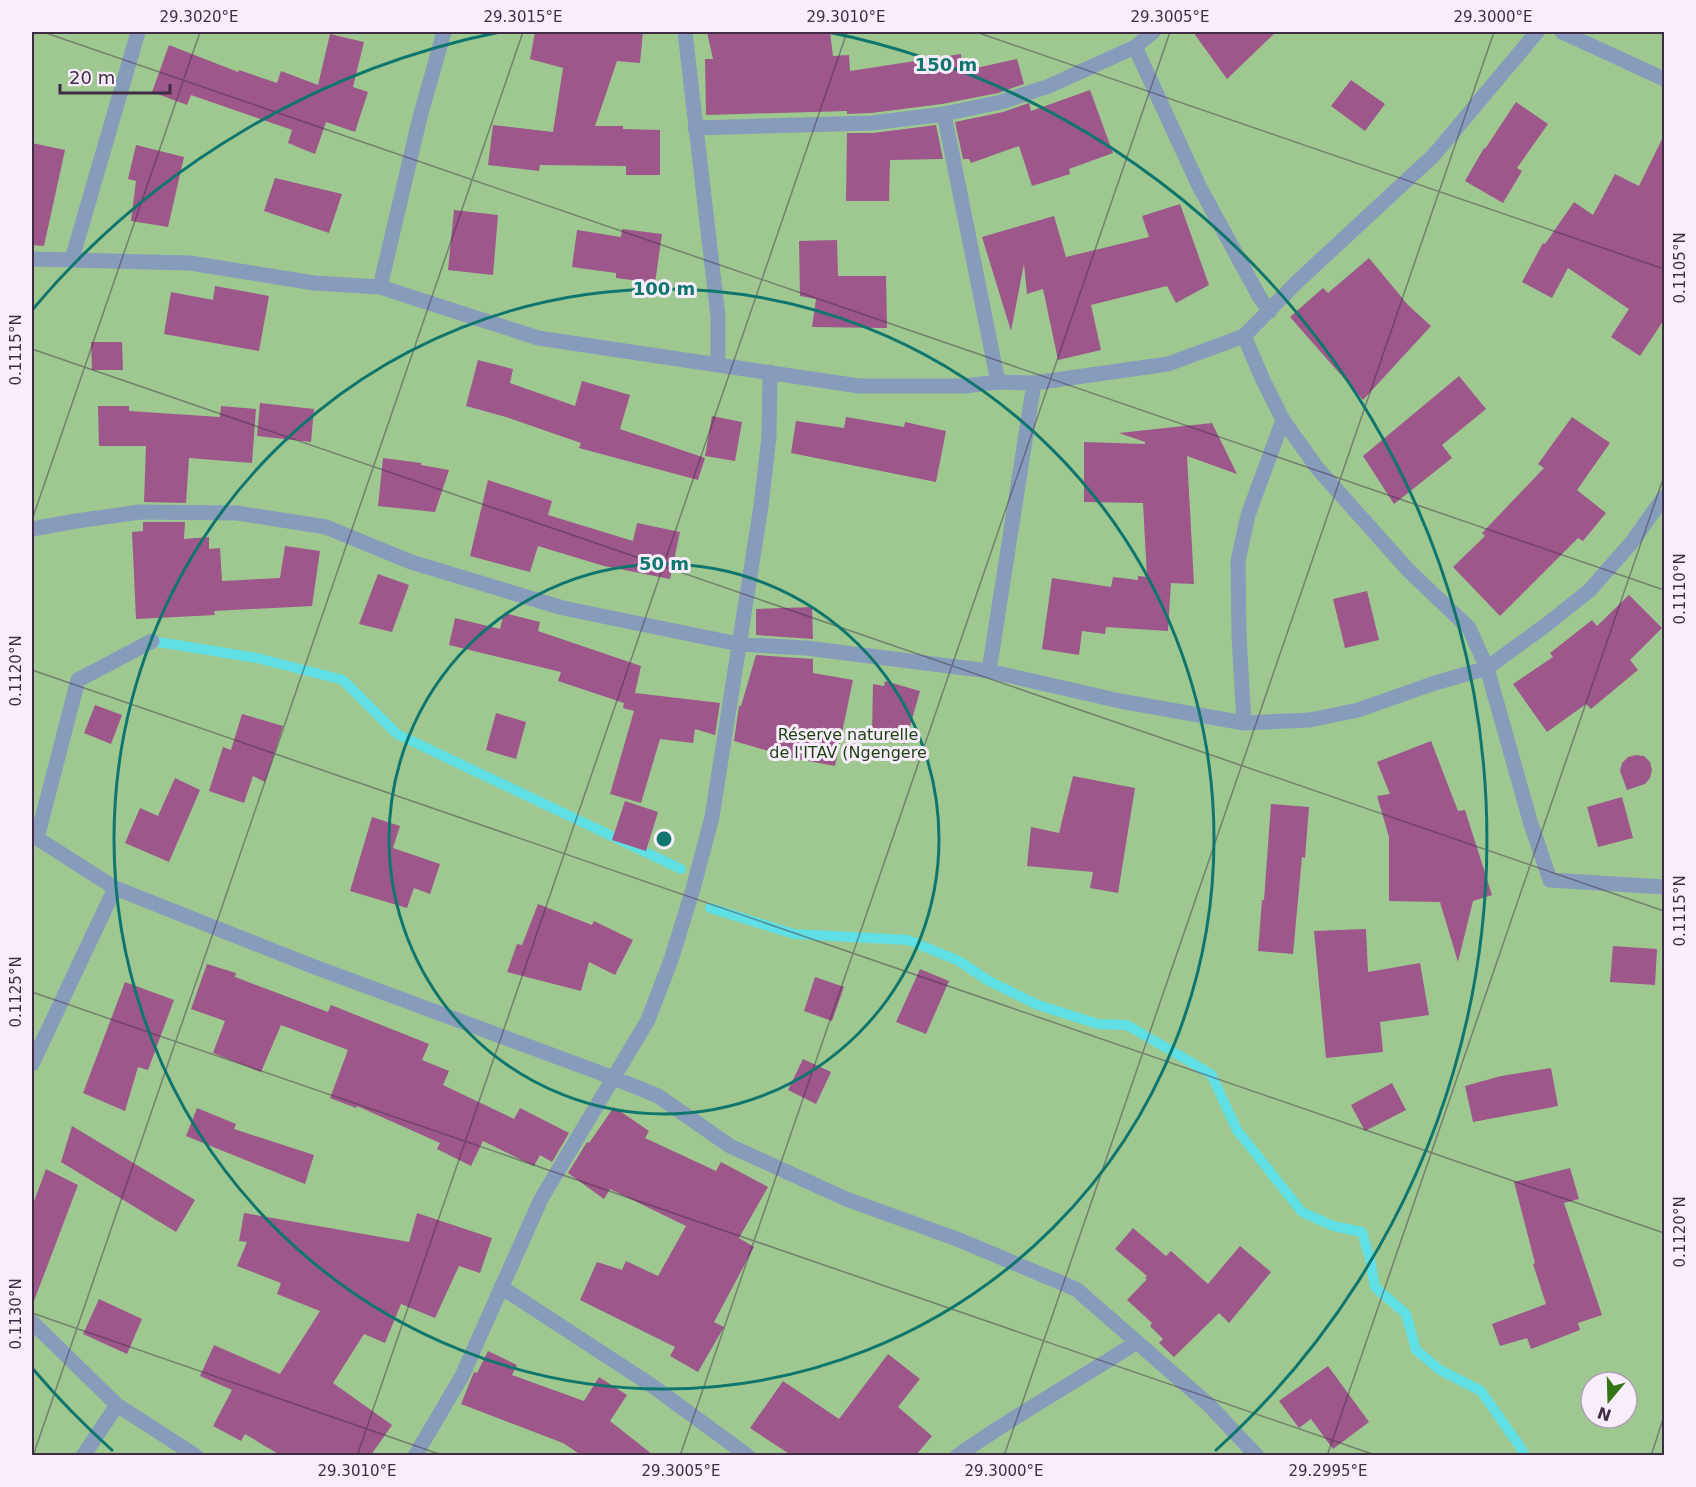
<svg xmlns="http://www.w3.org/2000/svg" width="1696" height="1487" font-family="'DejaVu Sans',sans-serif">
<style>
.green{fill:#9fc891;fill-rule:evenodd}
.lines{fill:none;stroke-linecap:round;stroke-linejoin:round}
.stream{stroke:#60dfe4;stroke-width:10}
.building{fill:#9d578a}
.minor{stroke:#879cba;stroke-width:15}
.ticks{fill:none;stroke:#3f2b45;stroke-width:1.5;stroke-opacity:0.45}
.ring{fill:none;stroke:#0f766e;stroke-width:3}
.labels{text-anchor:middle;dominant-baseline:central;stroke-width:6;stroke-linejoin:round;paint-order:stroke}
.park-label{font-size:16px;fill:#1b3e0d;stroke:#f7edfb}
.centre{fill:#0f766e;stroke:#f7edfb;stroke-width:3}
.ring-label{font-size:18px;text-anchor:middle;font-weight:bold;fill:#0f766e;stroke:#f7edfb;stroke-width:6;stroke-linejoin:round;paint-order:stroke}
.neatline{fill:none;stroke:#3f2b45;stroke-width:2}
.ticks-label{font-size:15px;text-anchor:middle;fill:#3f2b45}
</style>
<rect width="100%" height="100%" fill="#f0dcf7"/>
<path class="green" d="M32 32H1664V1455H32ZM1591 1382H1627V1418H1591Z"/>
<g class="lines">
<path class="stream" d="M152 641 257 658 343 680 397 734 681 869
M710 908 794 934 908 940 959 961 989 981 1038 1005 1098 1024 1127 1025 1211 1074 1237 1130 1302 1212 1333 1226 1362 1232 1370 1259 1375 1287 1406 1314 1416 1350 1440 1370 1481 1391 1523 1451V1456"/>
</g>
<path class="building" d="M535 32H643L640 63 617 61 595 126H623V129L660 130V175H626V166L540 165 539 171 488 165 493 125 553 132 563 68 530 59Z
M707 32H830L833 56 849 55 850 71 961 54 962 71 1017 59 1024 84 998 93 942 104 871 113 847 114V111L706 115 705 59H713Z
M1193 32H1276L1227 79Z
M330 34 364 42 353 87 368 92 355 132 326 122 315 154 288 143 292 130 191 95 187 105 152 92 169 45 238 72 239 70 277 83 281 71 318 85Z
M1351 80 1385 104 1365 131 1331 106Z
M1090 90 1113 153 1069 169 1070 174 1032 186 1019 146 971 163 969 159H963L955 122 1003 112 1029 103 1031 111Z
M1516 102 1548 124 1517 168 1522 171 1503 203 1465 181 1484 148 1485 149Z
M936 125 943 159 890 160 889 201H846L847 133H873Z
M1665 133V318L1640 356 1611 337 1629 309 1568 268 1552 298 1522 282 1543 243 1545 244 1574 202 1593 215 1615 174 1639 186Z
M32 143 65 150 44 246 32 245Z
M136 145 184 157 168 227 131 221 136 181 128 179Z
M275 178 342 194 329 233 264 211Z
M1180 204 1209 285 1176 303 1167 286 1091 305 1101 350 1058 360 1043 289 1027 294 1024 264 1011 331 982 237 1054 216 1066 257 1149 237 1142 216Z
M454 210 498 215 493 275 448 270Z
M622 229 662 234 655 283 616 278V273L572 267 577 230 621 237Z
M837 240 838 276H886L887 328 812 327 816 299 800 296 799 241Z
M1369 258 1408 305 1431 326 1363 400 1290 317 1323 288 1328 293Z
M215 286 269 296 259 351 164 334 171 292 213 300Z
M91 342H122L123 370H92Z
M478 360 513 369 510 383 575 406 582 381 630 395 620 429 705 458 698 480 579 448 581 443 506 417 466 406Z
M1459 376 1486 409 1442 445 1452 458 1394 504 1363 456Z
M260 403 314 409 311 442 257 436Z
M98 406H129V411L220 417 221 406 256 409 252 463 189 458 186 503 144 502 146 446H99Z
M712 416 742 422 735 461 705 456Z
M846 417 904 427 905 422 946 431 936 482 791 453 796 421 844 428Z
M1572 417 1610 443 1577 490 1606 513 1583 541 1578 538 1500 616 1453 567 1485 536 1482 533 1544 468 1538 464Z
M1212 423 1237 474 1187 456 1194 584 1171 583 1168 631 1106 627 1105 634 1082 631 1079 655 1042 649 1052 578 1111 587 1113 577 1138 580V576L1147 577 1143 503 1084 502V442L1145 444V442L1119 433Z
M383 458 421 463V465L449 470 435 512 378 506Z
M488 480 552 501 548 515 633 541 637 523 680 532 670 579 604 566 538 546 530 572 470 556Z
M143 522H185L184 539 209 537V549L220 548 222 581 280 578 285 546 320 551 312 606 214 611 215 615 136 619 132 532 143 531Z
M378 574 409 585 392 632 359 624Z
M1367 591 1379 640 1345 648 1333 599Z
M1629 595 1662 628 1630 660 1638 670 1591 709 1586 704 1547 732 1513 684 1553 657 1550 653 1592 620 1597 626Z
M812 607 813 639 756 635V609Z
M504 613 540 622 538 631 641 666 635 693 720 703 715 735 695 729 693 743 660 739 641 803 610 794 634 711 623 708 624 703 558 681 561 672 449 645 455 618 500 629Z
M756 655 813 659V673L853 680 835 766 793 758 734 741 739 706H741Z
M885 681 920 691 905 744 872 734 873 684 884 686Z
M95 705 122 715 111 744 84 733Z
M496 713 526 722 516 759 486 750Z
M242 714 283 726 265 782 253 776 244 803 209 791 223 747 231 750Z
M1431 741 1458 811 1465 810 1492 895 1473 901 1458 962 1440 902 1389 901V837L1377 796 1390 794 1377 762Z
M1636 755 1644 756 1650 762 1652 770 1650 778 1645 784 1627 790 1620 771 1622 763 1628 757Z
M1073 776 1135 788 1118 893 1090 888 1093 872 1027 866 1031 827 1059 833Z
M175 778 200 790 169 862 125 843 140 808 158 816Z
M1622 797 1633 838 1598 847 1587 807Z
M625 801 658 812 646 851 612 840Z
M1271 804 1309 807 1305 858 1302 857 1293 954 1258 951 1262 900H1264Z
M372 817 400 826 393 848 440 864 430 894 414 888 407 908 350 891Z
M538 904 592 925 594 921 633 940 615 975 589 962 581 991 507 972 517 944 522 945Z
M1366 929 1368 972 1420 963 1429 1015 1380 1022 1383 1052 1326 1058 1314 931Z
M1613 946 1657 949 1655 985 1610 982Z
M207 964 236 973 235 977 328 1012 331 1005 429 1044 422 1060 449 1071 443 1085 514 1119 520 1108 569 1133 552 1162 540 1155 534 1166 483 1141 471 1166 437 1149 440 1143 357 1106 356 1108 330 1098 348 1050 281 1025 261 1072 213 1053 225 1021 191 1009Z
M920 969 949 981 926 1034 896 1022Z
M815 977 844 987 832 1021 804 1011Z
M125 982 174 1000 148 1070 138 1067 125 1111 83 1093Z
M803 1059 831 1072 816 1104 788 1090Z
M1551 1068 1558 1106 1473 1122 1465 1086 1501 1076Z
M1392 1083 1406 1110 1365 1131 1351 1105Z
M614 1107 649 1131 645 1138 716 1171 721 1162 768 1187 739 1238 754 1247 714 1322 724 1327 698 1372 670 1356 675 1347 580 1300 597 1262 622 1270 626 1261 658 1276 686 1226 610 1189 604 1199 568 1173 587 1142 589 1143Z
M197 1108 236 1124 234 1129 314 1155 305 1184 186 1136Z
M72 1126 195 1200 176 1232 61 1162Z
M1570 1168 1579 1199 1564 1203 1602 1315 1578 1323 1580 1330 1531 1349 1527 1338 1500 1346 1492 1324 1546 1304 1533 1264 1535 1263 1514 1182Z
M46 1169 78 1185 34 1301H32V1207Z
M244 1213 409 1242 417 1213 492 1238 480 1273 459 1266 435 1318 401 1304 385 1343 364 1334 333 1383 392 1425 371 1455H280L245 1434 241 1441 213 1426 232 1390 200 1376 214 1345 280 1374 320 1311 277 1294 281 1283 237 1266 247 1242 239 1241Z
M1133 1228 1166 1256 1171 1251 1208 1284 1240 1246 1271 1272 1229 1323 1219 1313 1174 1357 1159 1343 1163 1339 1150 1326 1152 1323 1127 1300 1147 1279 1145 1278 1147 1276 1115 1249Z
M99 1299 142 1319 127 1354 83 1334Z
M488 1351 517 1365 512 1375 584 1401 599 1377 627 1395 610 1421 653 1455H581L563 1443 461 1404 474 1372 477 1373Z
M888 1354 920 1379 898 1407 932 1436 916 1455H791L750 1428 783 1381 839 1419Z
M1328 1366 1369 1422 1333 1449 1311 1419 1299 1428 1279 1401Z"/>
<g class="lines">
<path class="minor" d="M685 32 718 317V364
M1562 32 1664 79
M1135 47 1199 186 1260 298 1270 311
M944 114 998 382
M695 128 872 123 944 114 1001 102 1049 86 1135 47 1153 32
M32 259 190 263 314 283 380 287 538 338 859 386H964L998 382 1034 383 1168 364 1244 336 1298 281 1434 155 1537 32
M72 259 138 32
M380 287 420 117 444 32
M1244 336 1263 380 1283 420 1318 469 1409 571 1469 628 1487 668 1530 821 1550 880 1664 887
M32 529 76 521 140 512 237 513 326 527 411 562 563 608 738 644 806 648 989 671 1120 701 1244 723 1310 720 1358 710 1435 683 1487 668 1546 625 1590 590 1632 542 1664 497
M989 671 1034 383
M1244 723 1239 636 1238 561 1248 515 1283 420
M32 835 115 888 312 966 614 1078 658 1096 730 1146 846 1199 957 1239 1076 1289 1209 1405 1257 1456
M37 838 78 680 152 641
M32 1064 115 888
M501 1287 651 1385 748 1456
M32 1322 117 1405 196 1456
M83 1456 117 1405
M415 1456 462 1376 541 1199 648 1020 671 960 693 889 712 817 761 506 769 437 770 372
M957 1456C1015 1415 1077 1381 1137 1342"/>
</g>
<path class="ticks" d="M43 32 1664 590M976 32 1664 269M32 349 1664 911M32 520 200 32M32 670 1664 1233M32 992 1378 1456M32 1313 445 1456M33 1456 523 32M357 1456 847 32M680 1456 1170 32M1004 1456 1494 32M1327 1456 1664 476M1651 1456 1664 1416"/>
<g class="ring">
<circle cx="664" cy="839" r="275"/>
<circle cx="664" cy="839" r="550"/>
<path d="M113 1451A824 824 0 0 1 33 1369M33 309A824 824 0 0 1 500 32M828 32A824 824 0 0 1 1215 1451"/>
</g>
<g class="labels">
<g class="park-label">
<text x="848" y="734">Réserve naturelle<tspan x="848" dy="18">de l'ITAV (Ngengere</tspan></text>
</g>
</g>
<circle cx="664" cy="839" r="9" class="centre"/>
<g class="ring-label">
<text x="946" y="71">150 m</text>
<text x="664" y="295">100 m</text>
<text x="664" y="570">50 m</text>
</g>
<rect width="1696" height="1487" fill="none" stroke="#f7edfb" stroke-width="66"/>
<g transform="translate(1609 1400) rotate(199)"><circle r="28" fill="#f7edfb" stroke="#ad9fb2" stroke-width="1.5"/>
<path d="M0-4.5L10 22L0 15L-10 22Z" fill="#337514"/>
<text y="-9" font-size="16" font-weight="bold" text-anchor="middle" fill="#3f2b45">N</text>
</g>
<path d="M60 84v9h110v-9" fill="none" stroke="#3f2b45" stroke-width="3"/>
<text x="69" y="84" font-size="18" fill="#3f2b45" stroke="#f7edfb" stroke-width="4.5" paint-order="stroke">20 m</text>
<rect x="33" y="33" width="1630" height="1421" class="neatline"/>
<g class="ticks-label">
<text x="199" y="22">29.3020°E</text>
<text x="523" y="22">29.3015°E</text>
<text x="846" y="22">29.3010°E</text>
<text x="1170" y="22">29.3005°E</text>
<text x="1493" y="22">29.3000°E</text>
<text transform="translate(1680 268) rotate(-90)" y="5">0.1105°N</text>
<text transform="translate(16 350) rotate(-90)" y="5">0.1115°N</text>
<text transform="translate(1680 589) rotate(-90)" y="5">0.1110°N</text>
<text transform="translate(16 671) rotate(-90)" y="5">0.1120°N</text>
<text transform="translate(1680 911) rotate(-90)" y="5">0.1115°N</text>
<text transform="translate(16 992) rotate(-90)" y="5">0.1125°N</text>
<text transform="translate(1680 1232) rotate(-90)" y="5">0.1120°N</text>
<text transform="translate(16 1314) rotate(-90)" y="5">0.1130°N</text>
<text x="357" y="1476">29.3010°E</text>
<text x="681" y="1476">29.3005°E</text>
<text x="1004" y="1476">29.3000°E</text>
<text x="1328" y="1476">29.2995°E</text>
</g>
</svg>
